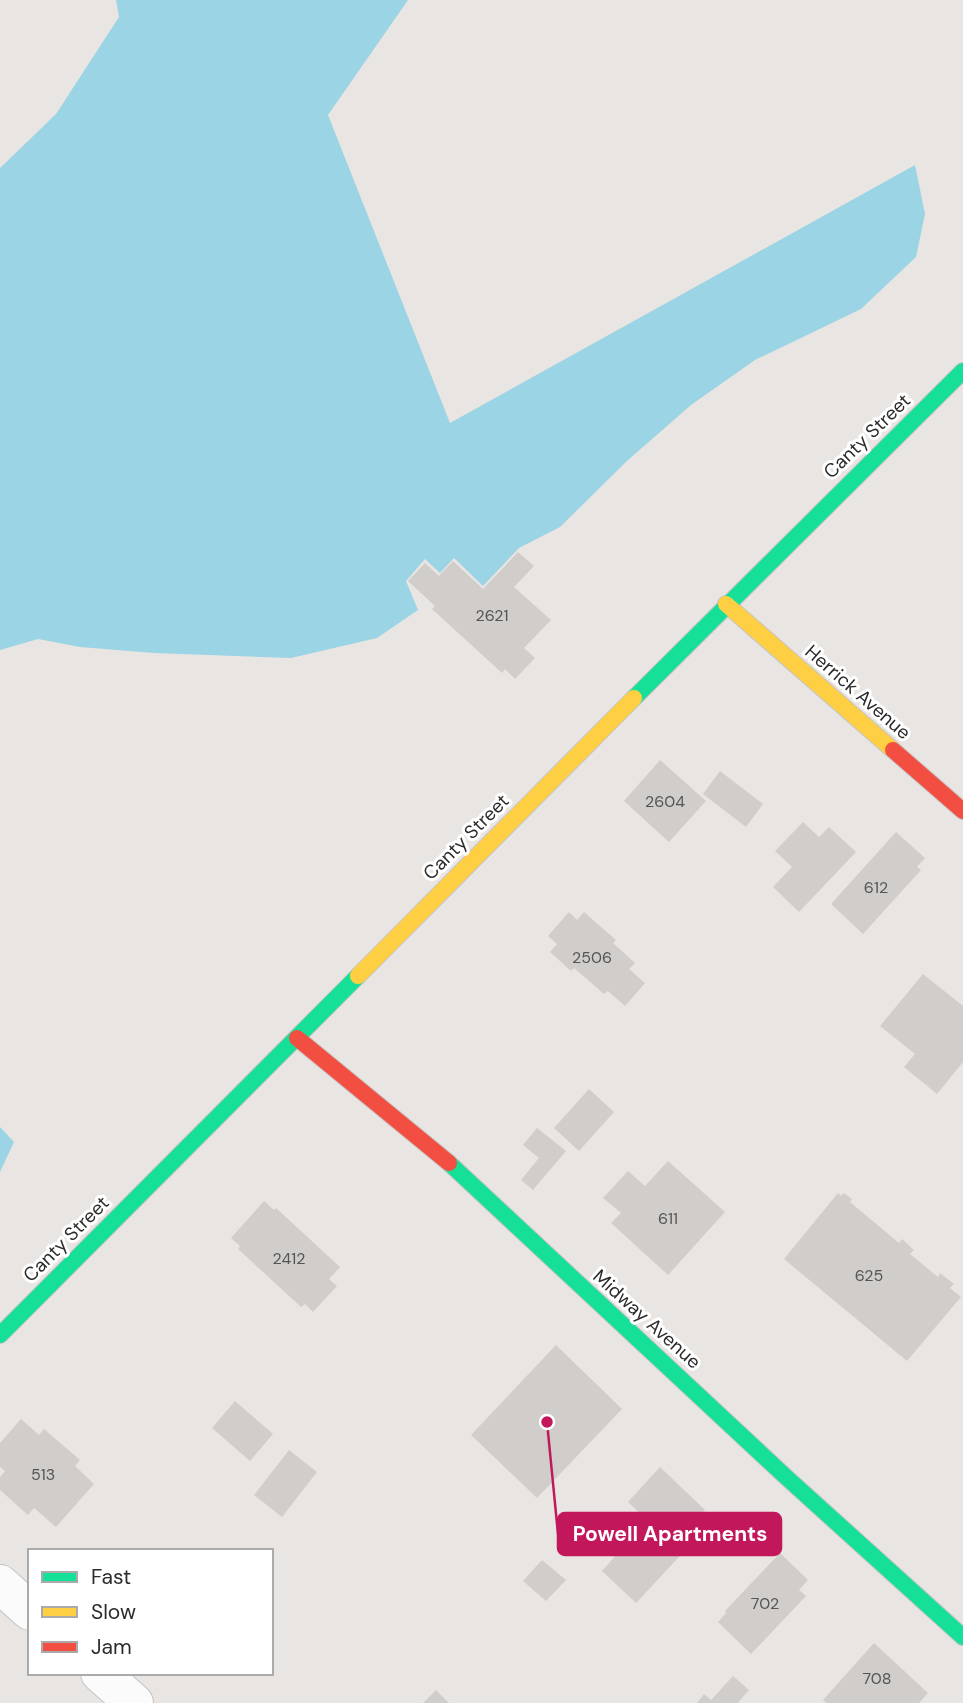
<svg xmlns="http://www.w3.org/2000/svg" width="963" height="1703" font-family="'DM Sans',sans-serif">
<style>
.water{fill:#9bd4e4}
.building{fill:#d0cdcb}
.lines{fill:none;stroke-linecap:round;stroke-linejoin:round}
.street-casing{stroke:#c5c4c4;stroke-width:40}
.fast-casing{stroke:#c5c4c4;stroke-width:18}
.slow-casing{stroke:#c5c4c4;stroke-width:18}
.jam-casing{stroke:#c5c4c4;stroke-width:18}
.street{stroke:#fcfbfb;stroke-width:38}
.fast{stroke:#16e098;stroke-width:16}
.slow{stroke:#ffcf43;stroke-width:16}
.jam{stroke:#f24e42;stroke-width:16}
.labels{text-anchor:middle;dominant-baseline:central;stroke-width:6;stroke-linejoin:round;paint-order:stroke}
.number-label{font-size:16px;fill:#555454}
.street-label{font-size:19px;fill:#2b2b2b;stroke:#fff}
.leader{fill:none;stroke:#c2185b;stroke-width:2.5}
.callout-dot{fill:#c2185b;stroke:#fff;stroke-width:2.5}
.callout{fill:#c2185b;stroke:#c2185b;stroke-width:2.5}
.callout-label{font-size:21px;text-anchor:middle;font-weight:bold;fill:#fff}
</style>
<rect width="100%" height="100%" fill="#e9e5e2"/>
<path class="water" d="M116 0H408L328 115 450 423 915 165 925 214 916 257 861 309 755 360 691 405 628 460 560 527 519 548 483 586 454 558 440 573 425 559 406 581 418 610 377 638 291 658 154 653 80 647 38 639 0 650V168L56 114 119 17Z
M0 1127 14 1142 0 1172Z"/>
<path class="building" d="M518 552 534 566 514 587 551 620 524 648 535 658 515 679 505 669 502 673 432 609 435 606 408 581 425 563 439 576 453 561 483 589Z
M660 760 706 801 669 842 624 801Z
M720 771 763 804 746 827 703 794Z
M803 822 819 837 829 827 856 852 799 912 773 887 792 867 775 851Z
M896 832 925 858 917 867 921 870 863 934 831 904Z
M569 912 577 920 584 912 616 940 613 943 635 963 629 969 645 983 625 1006 608 991 604 994 574 968 571 971 550 952 557 944 548 936Z
M923 974 963 1006V1062L937 1094 904 1067 915 1054 880 1026Z
M589 1089 614 1112 579 1151 554 1128Z
M537 1128 566 1151 533 1190 521 1180 539 1158 523 1145Z
M668 1161 725 1212 668 1275 611 1223 621 1213 603 1198 628 1171 645 1186Z
M838 1193 841 1196 844 1193 852 1199 850 1202 899 1243 902 1239 914 1250 910 1254 938 1277 940 1273 954 1284 950 1288 961 1297 907 1361 784 1259Z
M264 1201 274 1210 276 1208 340 1267 329 1279 337 1286 313 1312 305 1304 301 1307 238 1249 240 1246 231 1238Z
M556 1345 622 1409 537 1498 471 1435Z
M235 1401 273 1434 250 1461 212 1428Z
M21 1419 39 1435 44 1429 80 1460 75 1466 94 1484 56 1527 34 1508 28 1515 0 1490V1477L5 1471 0 1467V1443Z
M289 1450 317 1472 282 1517 254 1495Z
M660 1467 705 1510 696 1519 706 1528 636 1603 602 1571 647 1520 628 1502Z
M780 1553 808 1580 799 1590 806 1596 751 1654 718 1622 726 1613 725 1611Z
M542 1560 566 1580 546 1601 523 1581Z
M874 1643 928 1693 919 1703H827L823 1700Z
M733 1676 749 1690 738 1703H697L704 1694 711 1700Z
M436 1690 449 1703H423Z"/>
<g class="lines">
<defs>
<path id="street" d="M0 1584 30 1611
M100 1673 134 1703"/>
<path id="fast" d="M634 698 963 371
M449 1163 786 1477 963 1637
M0 1335 358 976"/>
<path id="slow" d="M726 604 893 750
M358 976 634 698"/>
<path id="jam" d="M893 750 963 811
M297 1038 449 1163"/>
</defs>
<use href="#street" class="street-casing"/>
<use href="#fast" class="fast-casing"/>
<use href="#slow" class="slow-casing"/>
<use href="#jam" class="jam-casing"/>
<use href="#street" class="street"/>
<use href="#fast" class="fast"/>
<use href="#slow" class="slow"/>
<use href="#jam" class="jam"/>
</g>
<g class="labels">
<g class="number-label">
<text x="492" y="615">2621</text>
<text x="665" y="801">2604</text>
<text x="876" y="887">612</text>
<text x="592" y="957">2506</text>
<text x="668" y="1218">611</text>
<text x="289" y="1258">2412</text>
<text x="869" y="1275">625</text>
<text x="43" y="1474">513</text>
<text x="765" y="1603">702</text>
<text x="877" y="1678">708</text>
</g>
<g class="street-label">
<text transform="translate(867 436) rotate(-44)">Canty Street</text>
<text transform="translate(858 692) rotate(41)">Herrick Avenue</text>
<text transform="translate(466 837) rotate(-45)">Canty Street</text>
<text transform="translate(66 1239) rotate(-45)">Canty Street</text>
<text transform="translate(647 1319) rotate(42)">Midway Avenue</text>
</g>
</g>
<path class="leader" d="M547 1422L558 1534"/>
<circle class="callout-dot" cx="547" cy="1422" r="7"/>
<rect class="callout" x="558" y="1513" width="223" height="42" rx="7"/>
<g class="callout-label">
<text x="670" y="1541">Powell Apartments</text>
</g>
<rect x="28" y="1549" width="245" height="126" fill="#ffffff" stroke="#aaaaaa" stroke-width="2"/>
<rect x="42" y="1572" width="35" height="10" fill="#16e098" stroke="#aaaaaa" stroke-width="2"/>
<text x="91" y="1584" font-size="21" fill="#2b2b2b">Fast</text>
<rect x="42" y="1607" width="35" height="10" fill="#ffcf43" stroke="#aaaaaa" stroke-width="2"/>
<text x="91" y="1619" font-size="21" fill="#2b2b2b">Slow</text>
<rect x="42" y="1642" width="35" height="10" fill="#f24e42" stroke="#aaaaaa" stroke-width="2"/>
<text x="91" y="1654" font-size="21" fill="#2b2b2b">Jam</text>
</svg>
